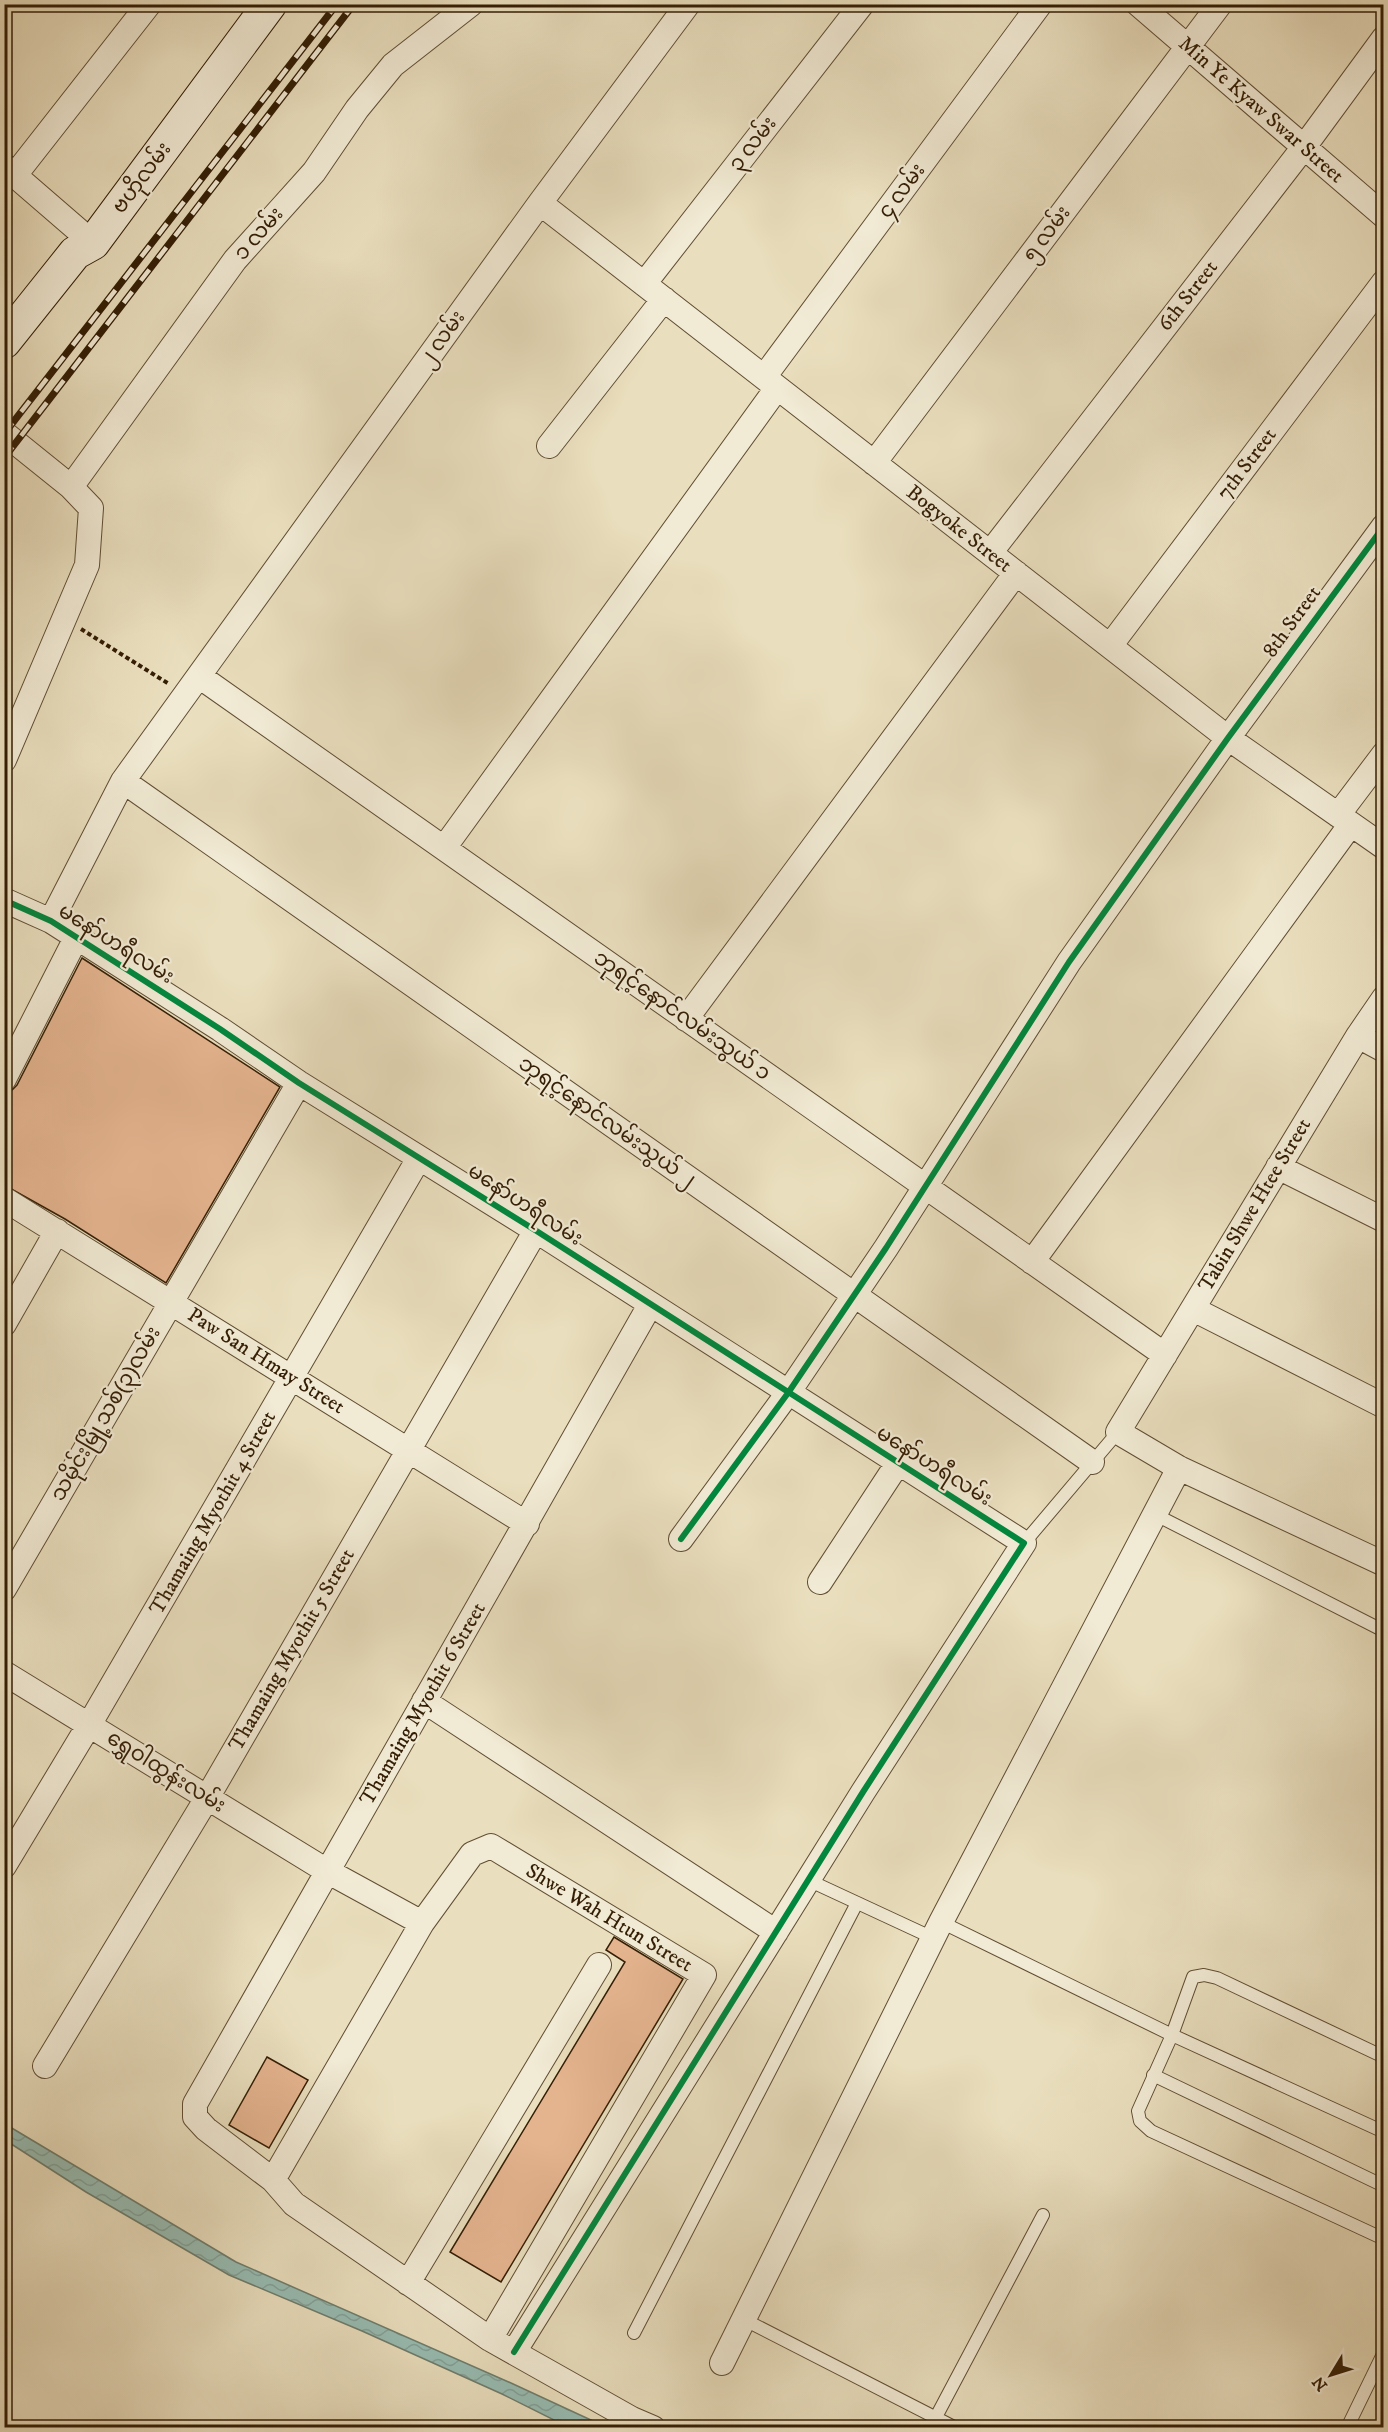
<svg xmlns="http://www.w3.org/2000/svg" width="1388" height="2432" font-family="'IM FELL DW Pica','Noto Sans Myanmar',serif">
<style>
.water{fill:url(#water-waves);stroke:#6f7d6d;stroke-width:1.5}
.building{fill:#e4b48f;stroke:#341e05;stroke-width:1.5}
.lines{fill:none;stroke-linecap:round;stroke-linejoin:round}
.service-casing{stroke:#614e33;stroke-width:14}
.minor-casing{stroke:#614e33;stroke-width:26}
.secondary-casing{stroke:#341e05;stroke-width:35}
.path{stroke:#341e05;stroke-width:4;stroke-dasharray:4.5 3;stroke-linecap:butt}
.service{stroke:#f1ead4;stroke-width:12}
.minor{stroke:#f1ead4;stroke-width:24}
.secondary{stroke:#f1ead4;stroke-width:33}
.rail-casing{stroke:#341e05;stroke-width:7}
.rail{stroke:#f1ead4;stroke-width:4.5;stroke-dasharray:14;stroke-linecap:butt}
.cycleway-casing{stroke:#f1ead4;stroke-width:10}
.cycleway{stroke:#00873e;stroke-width:6}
.labels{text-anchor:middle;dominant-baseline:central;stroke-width:4.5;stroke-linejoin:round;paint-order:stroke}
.street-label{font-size:21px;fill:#341e05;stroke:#f1ead4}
</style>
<defs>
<pattern id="water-waves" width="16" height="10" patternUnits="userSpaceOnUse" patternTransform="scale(1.5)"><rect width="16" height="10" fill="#97bcb2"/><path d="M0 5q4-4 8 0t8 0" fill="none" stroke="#83a198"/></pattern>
</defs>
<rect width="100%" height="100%" fill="#e9debd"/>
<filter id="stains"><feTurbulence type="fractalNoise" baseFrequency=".00333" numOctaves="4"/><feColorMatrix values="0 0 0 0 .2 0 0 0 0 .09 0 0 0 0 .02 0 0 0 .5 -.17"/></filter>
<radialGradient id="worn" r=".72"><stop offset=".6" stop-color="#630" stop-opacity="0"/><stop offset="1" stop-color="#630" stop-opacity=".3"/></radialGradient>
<path class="water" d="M5 2124 236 2262 511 2383 606 2427H568L502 2394 362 2331 229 2275 86 2192 5 2140Z"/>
<path class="building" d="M82 958 280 1087 166 1283 65 1219 4 1185V1093L11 1091 17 1085Z
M614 1937 683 1979 501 2282 450 2252 625 1962 606 1950Z
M267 2057 308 2080 269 2148 229 2125Z"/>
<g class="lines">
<defs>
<path id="service" d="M1156 1515 1384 1631
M1024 1543 1118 1432
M808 1880 933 1938
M941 1922 1172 2035 1384 2132
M1384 2057 1217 1978 1204 1975 1193 1977 1172 2035 1138 2111 1140 2121 1151 2131 1384 2239
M1153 2075 1384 2186
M743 2319 956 2428
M634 2333 857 1903
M936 2417 1043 2215
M1347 2428 1384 2352"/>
<path id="minor" d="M1138 4 1384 216
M4 166 93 243
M15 175 149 4
M540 203 1228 738 1384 847
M644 284 862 4
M764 377 1040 4
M4 433 71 487 91 508 87 565 4 760
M549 446 664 299
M874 463 1220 4
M71 487 235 260 314 172 357 109 393 65 471 4
M990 553 1304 147 1384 38
M1110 646 1384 282
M199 676 1165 1355
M123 781 1092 1462
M1338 815 1384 754
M444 848 777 388
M4 900 51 921 220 1029 299 1083 535 1230 1024 1543 863 1792 514 2352
M51 921 123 781 540 203 688 4
M1384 998 1358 1036 1118 1432 1179 1468 1384 1564
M686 1019 1016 573
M1358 1036 1384 1050
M4 1079 76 938
M1278 1167 1384 1220
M4 1199 527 1524
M1032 1262 1351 824
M1193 1309 1384 1406
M4 1324 57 1231
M681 1539 788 1393 886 1248 1069 962 1228 738 1384 526
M820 1582 898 1463
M4 1589 299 1083
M4 1673 327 1871 422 1923
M424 1701 776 1932
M4 1866 89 1725 419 1158
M45 2066 207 1798 535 1232
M273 2180 206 2129 195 2117V2104L650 1305
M408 2283 599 1965
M490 2339 704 1975 491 1846 472 1854 422 1923 273 2180 294 2204 490 2339 632 2419 653 2428
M722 2363 941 1922 1179 1468"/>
<path id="secondary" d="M4 342 75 253 93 243 270 4"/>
</defs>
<use href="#service" class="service-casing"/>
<use href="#minor" class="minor-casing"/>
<use href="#secondary" class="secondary-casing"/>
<path class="path" d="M81 629 169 684"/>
<use href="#service" class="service"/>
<use href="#minor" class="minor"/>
<use href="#secondary" class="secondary"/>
<defs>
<path id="rail" d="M4 434 337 4
M4 458 354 4"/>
</defs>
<use href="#rail" class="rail-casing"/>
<use href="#rail" class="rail"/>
<defs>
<path id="cycleway" d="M4 900 51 921 220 1029 299 1083 535 1230 1024 1543 863 1792 514 2352
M681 1539 788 1393 886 1248 1069 962 1228 738 1384 526"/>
</defs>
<use href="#cycleway" class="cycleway-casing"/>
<use href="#cycleway" class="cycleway"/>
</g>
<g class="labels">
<g class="street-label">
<text transform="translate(1261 110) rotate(41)">Min Ye Kyaw Swar Street</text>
<text transform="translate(753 144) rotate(-52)">၃ လမ်း</text>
<text transform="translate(142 178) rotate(-53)">ဗဟိုလမ်း</text>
<text transform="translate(902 191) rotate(-53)">၄ လမ်း</text>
<text transform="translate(259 234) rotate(-49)">၁ လမ်း</text>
<text transform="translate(1047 234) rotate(-53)">၅ လမ်း</text>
<text transform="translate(1188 296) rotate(-52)">6th Street</text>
<text transform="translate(442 339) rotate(-54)">၂ လမ်း</text>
<text transform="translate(1247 464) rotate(-53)">7th Street</text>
<text transform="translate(959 529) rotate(38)">Bogyoke Street</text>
<text transform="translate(1292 622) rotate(-54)">8th Street</text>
<text transform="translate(116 944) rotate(32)">မနော်ဟရီလမ်း</text>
<text transform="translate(682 1016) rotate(35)">ဘုရင့်နောင်လမ်းသွယ် ၁</text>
<text transform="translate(607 1122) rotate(35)">ဘုရင့်နောင်လမ်းသွယ် ၂</text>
<text transform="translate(525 1205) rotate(33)">မနော်ဟရီလမ်း</text>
<text transform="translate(1255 1205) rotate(-59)">Tabin Shwe Htee Street</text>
<text transform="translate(266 1361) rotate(32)">Paw San Hmay Street</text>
<text transform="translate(106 1414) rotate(-60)">သမိုင်းမြို့သစ်(၃)လမ်း</text>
<text transform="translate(934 1466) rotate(32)">မနော်ဟရီလမ်း</text>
<text transform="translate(213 1513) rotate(-60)">Thamaing Myothit 4 Street</text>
<text transform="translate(292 1650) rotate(-60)">Thamaing Myothit 5 Street</text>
<text transform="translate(423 1704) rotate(-60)">Thamaing Myothit 6 Street</text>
<text transform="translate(166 1772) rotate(32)">ရွှေဝါထွန်းလမ်း</text>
<text transform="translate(609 1918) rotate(31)">Shwe Wah Htun Street</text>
</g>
</g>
<rect width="1388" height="2432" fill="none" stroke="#e9debd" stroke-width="24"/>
<rect x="6" y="6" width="1376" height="2420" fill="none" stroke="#341e05" stroke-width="3"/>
<rect x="12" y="12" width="1364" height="2408" fill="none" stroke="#341e05" stroke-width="1.5"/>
<g transform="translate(1331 2375) rotate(232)" stroke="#f1ead4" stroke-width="4.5" paint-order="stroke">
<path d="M0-4.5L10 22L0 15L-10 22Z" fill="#341e05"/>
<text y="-9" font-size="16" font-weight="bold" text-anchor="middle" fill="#341e05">N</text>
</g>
<rect width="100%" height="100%" filter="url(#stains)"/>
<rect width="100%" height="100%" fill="url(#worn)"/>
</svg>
